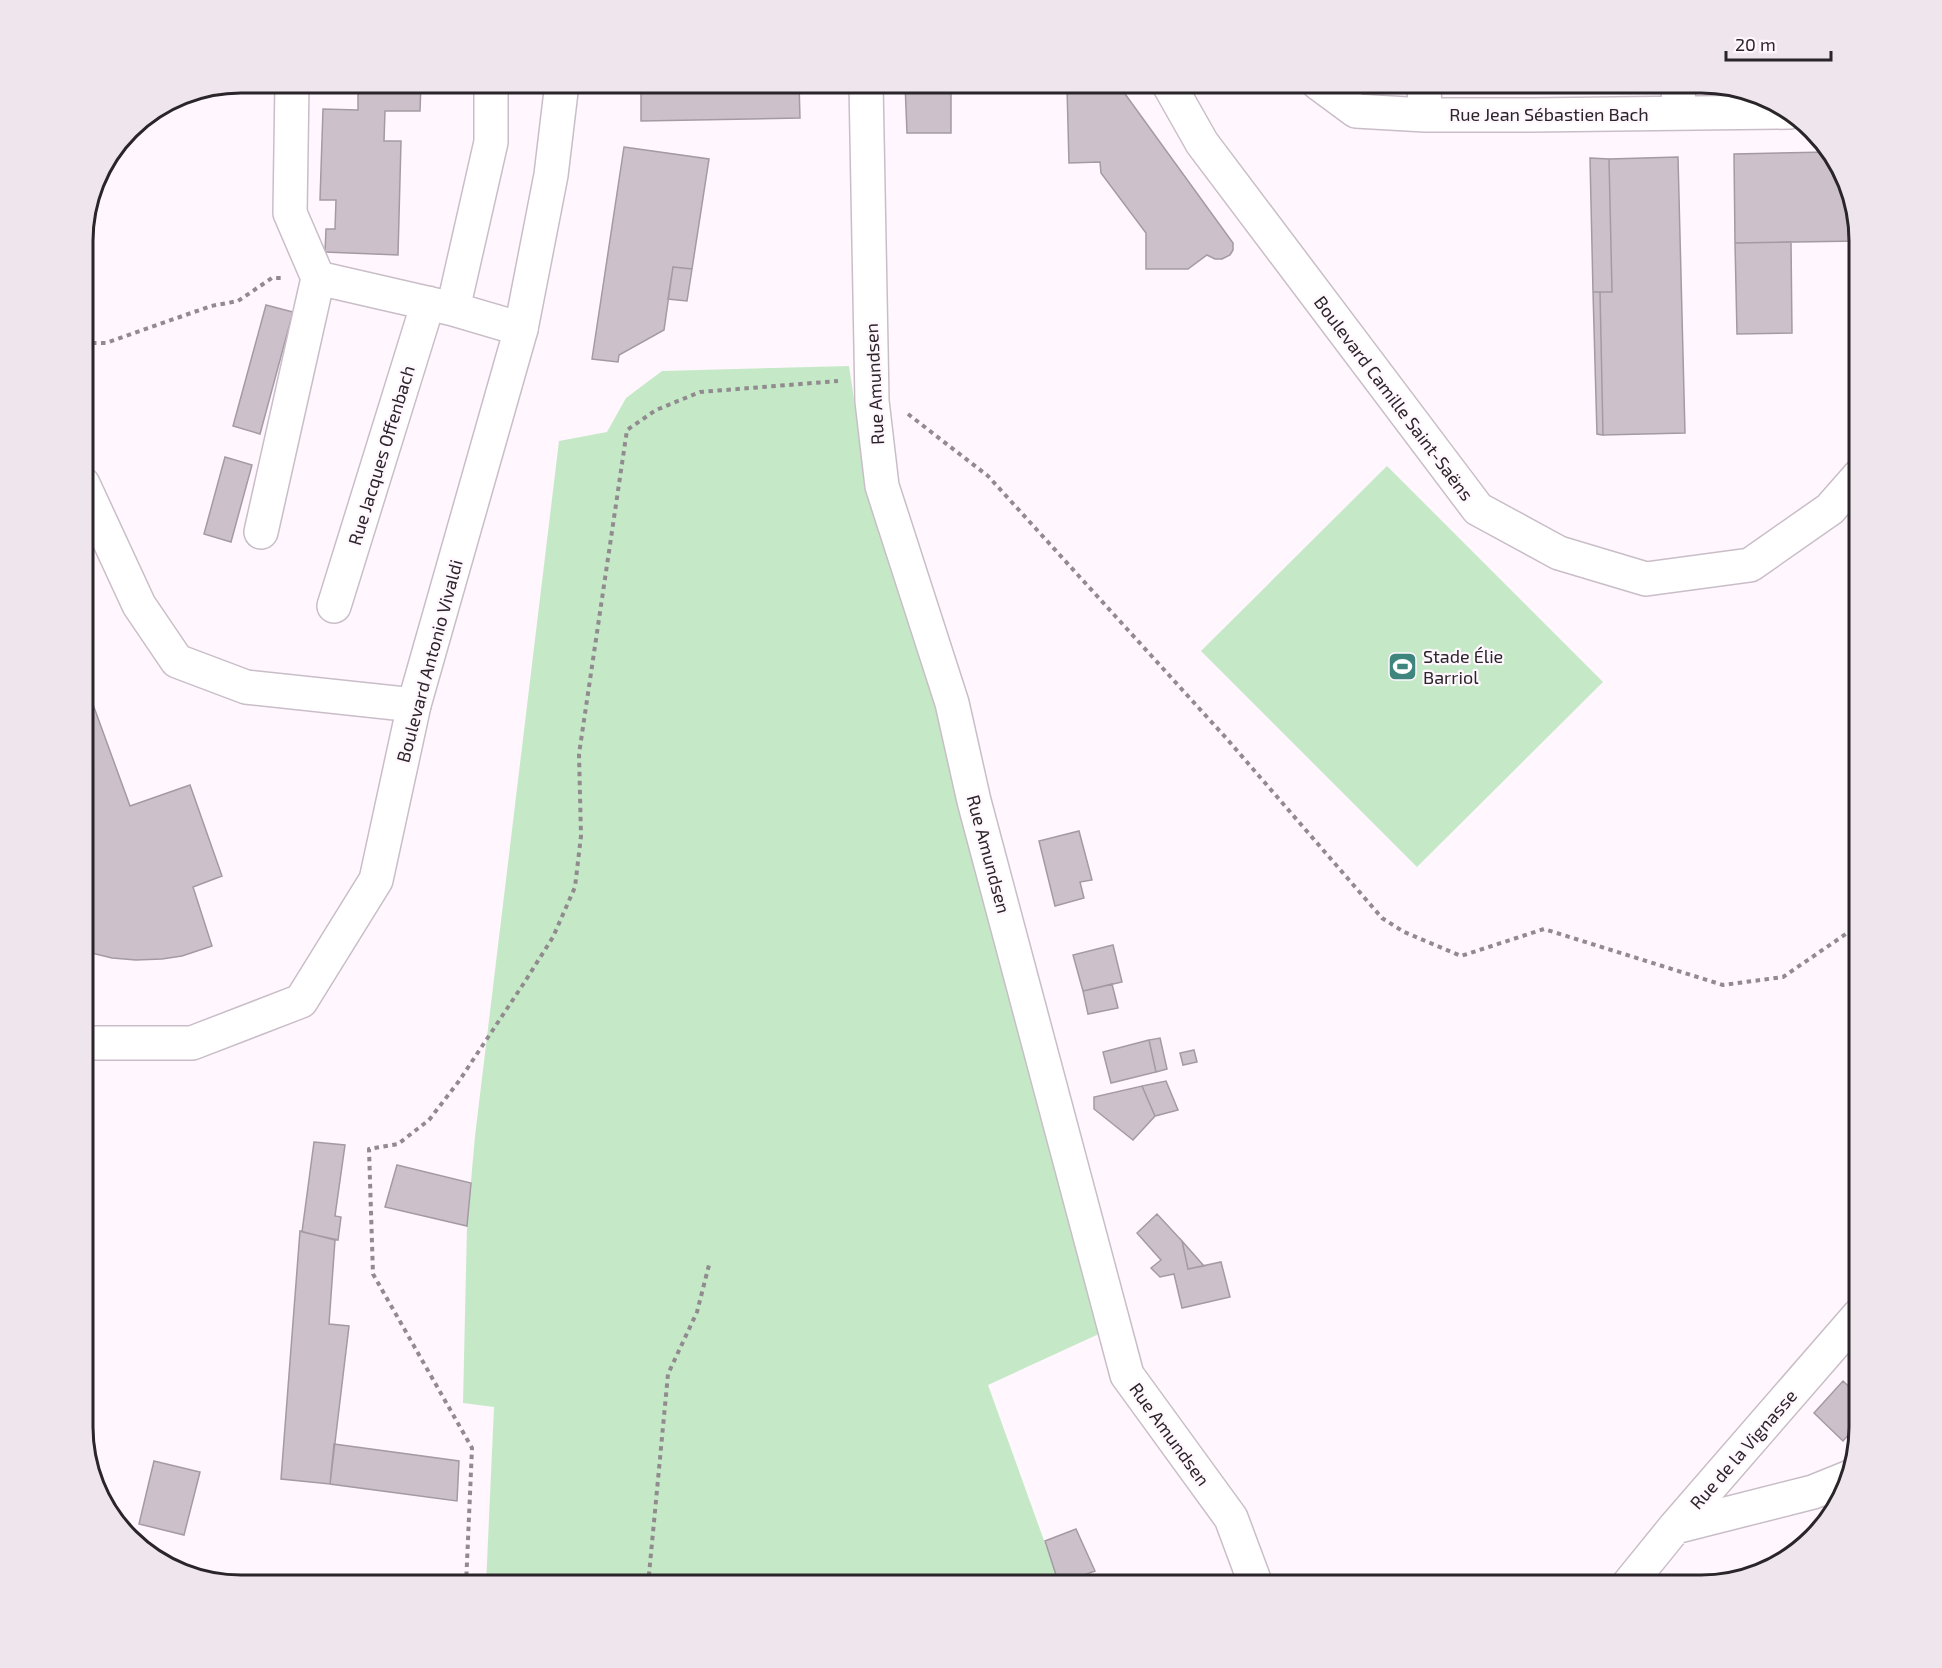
<svg xmlns="http://www.w3.org/2000/svg" width="1942" height="1668" font-family="'Exo 2',sans-serif">
<style>
.green{fill:#c5e9c7}
.building{fill:#ccc1cb;stroke:#a49aa3;stroke-width:1.5}
.lines{fill:none;stroke-linecap:round;stroke-linejoin:round}
.street-casing{stroke:#c9bec8;stroke-width:36}
.secondary-casing{stroke:#c9bec8;stroke-width:36}
.path{stroke:#918b90;stroke-width:4;stroke-dasharray:4.5 4.5;stroke-linecap:butt}
.street{stroke:#fff;stroke-width:33}
.secondary{stroke:#fff;stroke-width:33}
.labels{text-anchor:middle;dominant-baseline:central;stroke-width:4.5;stroke-linejoin:round;paint-order:stroke}
.street-label{font-size:18px;fill:#292528;stroke:#fff6fe}
.poi-label{font-size:18px;fill:#292528;stroke:#fff6fe;text-anchor:start}
.rim{fill:none;stroke:#292528;stroke-width:3}
</style>
<rect width="100%" height="100%" fill="#fff6fe"/>
<path class="green" d="M849 366 865 472 941 708 1101 1333 988 1385 1060 1585H486L494 1407 463 1403 467 1226 475 1136 559 441 607 432 626 398 662 371Z
M1387 466 1603 682 1417 867 1201 651Z"/>
<path class="building" d="M358 83H421L420 111H385L384 141H401L398 255 325 252 326 229H335L336 200H320L323 109 358 110Z
M641 83H799L800 118 641 121Z
M905 83H951V133H907Z
M1062 83H1120V87L1233 243V250L1230 255 1222 259H1215L1207 255 1188 269H1146V233L1101 173 1100 162 1069 163 1067 88Z
M624 147 709 159 692 269 673 267 664 330 619 355 618 362 592 359Z
M1827 152 1847 180 1859 241 1735 243 1734 154Z
M1678 157 1685 433 1603 435 1600 292H1612L1609 159Z
M1590 158 1609 159 1612 292H1593Z
M1791 242 1792 333 1737 334 1735 243Z
M673 267 692 269 687 301 668 299Z
M1593 292H1600L1603 435 1597 434Z
M266 305 293 312 260 434 233 426Z
M225 457 252 465 231 542 204 534Z
M83 677 130 806 190 785 222 876 193 887 212 946 182 956 162 959 136 960 112 958 83 951Z
M1079 831 1092 880 1080 882 1084 898 1055 906 1039 841Z
M1113 945 1122 982 1083 991 1073 955Z
M1112 984 1118 1008 1088 1014 1083 991Z
M1160 1038 1167 1069 1156 1072 1149 1040Z
M1149 1040 1156 1072 1111 1083 1103 1052Z
M1194 1050 1197 1062 1183 1065 1180 1053Z
M1166 1081 1178 1110 1155 1116 1142 1086Z
M1142 1086 1155 1116 1133 1140 1094 1109V1097Z
M314 1142 345 1145 335 1216 341 1217 338 1240 302 1232Z
M397 1165 471 1183 467 1226 385 1207Z
M1157 1214 1182 1241 1188 1269 1221 1262 1230 1297 1182 1308 1174 1274 1160 1277 1151 1268 1161 1260 1137 1233Z
M300 1231 335 1240 329 1324 349 1326 330 1484 281 1479Z
M1182 1241 1204 1266 1188 1269Z
M1843 1381 1859 1396V1423L1843 1441 1814 1413Z
M334 1444 459 1461 457 1501 330 1484Z
M154 1461 200 1472 184 1535 139 1524Z
M1843 1495 1830 1516 1824 1508Z
M1076 1529 1095 1571 1059 1584 1045 1541Z
M1443 1579 1474 1584V1585H1441Z"/>
<g class="lines">
<defs>
<path id="street" d="M292 83 290 213 318 278 453 309 521 329
M866 83 872 401 882 486 952 703 974 801 1127 1375 1231 1518 1256 1585
M1168 83 1202 143 1478 509 1559 553 1646 579 1750 565 1830 509 1859 476
M1318 83 1356 111 1425 115H1532L1790 112
M1424 83 1425 115
M1678 83 1679 113
M453 309 491 142V83
M83 484 139 605 177 661 246 687 414 705
M261 532 318 278
M334 606 428 303
M1675 1527 1813 1492 1850 1477
M1628 1585 1675 1527 1859 1315"/>
<path id="secondary" d="M83 1043H192L301 1001 376 880 414 705 521 329 551 175 562 83"/>
</defs>
<use href="#street" class="street-casing"/>
<use href="#secondary" class="secondary-casing"/>
<path class="path" d="M83 343H106L211 306 238 301 272 278H281
M908 414 988 476 1227 739 1382 918 1404 932 1461 956 1544 929 1723 985 1783 977 1859 925
M466 1585 472 1448 373 1274 369 1149 398 1144 429 1120 459 1081 524 983 553 937 575 887 581 836 579 754 627 430 656 410 700 392 838 381
M648 1585 668 1374 697 1312 710 1261"/>
<use href="#street" class="street"/>
<use href="#secondary" class="secondary"/>
</g>
<defs>
<symbol id="stadium-square" viewBox="-11 -11 22 22"><rect x="-9" y="-9" width="18" height="18" rx="4" fill="#3e857e" stroke="#fff6fe"/><path d="M0-5a6.5 5 0 1 0 0 10a6.5 5 0 1 0 0-10ZM-3.5-1.8h7v3.6h-7Z" fill="#fff"/></symbol>
</defs>
<g fill-rule="evenodd">
<use href="#stadium-square" x="1386" y="650" width="33" height="33"/>
</g>
<g class="labels">
<g class="street-label">
<text x="1549" y="114">Rue Jean Sébastien Bach</text>
<text transform="translate(874 384) rotate(-93)">Rue Amundsen</text>
<text transform="translate(1394 398) rotate(53)">Boulevard Camille Saint-Saëns</text>
<text transform="translate(381 455) rotate(-73)">Rue Jacques Offenbach</text>
<text transform="translate(429 661) rotate(-75)">Boulevard Antonio Vivaldi</text>
<text transform="translate(989 854) rotate(75)">Rue Amundsen</text>
<text transform="translate(1170 1434) rotate(54)">Rue Amundsen</text>
<text transform="translate(1743 1449) rotate(-49)">Rue de la Vignasse</text>
</g>
<g class="poi-label">
<text x="1423" y="656">Stade Élie<tspan x="1423" dy="21">Barriol</tspan></text>
</g>
</g>
<path d="M0 0H1942V1668H0ZM241 93H1701A148 148 0 0 1 1849 241V1427A148 148 0 0 1 1701 1575H241A148 148 0 0 1 93 1427V241A148 148 0 0 1 241 93Z" fill="#eee5ed" fill-rule="evenodd"/>
<path class="rim" d="M241 93H1701A148 148 0 0 1 1849 241V1427A148 148 0 0 1 1701 1575H241A148 148 0 0 1 93 1427V241A148 148 0 0 1 241 93Z"/>
<path d="M1726 51v9h105v-9" fill="none" stroke="#292528" stroke-width="3"/>
<text x="1735" y="51" font-size="18" fill="#292528" stroke="#fff6fe" stroke-width="4.5" paint-order="stroke">20 m</text>
</svg>
